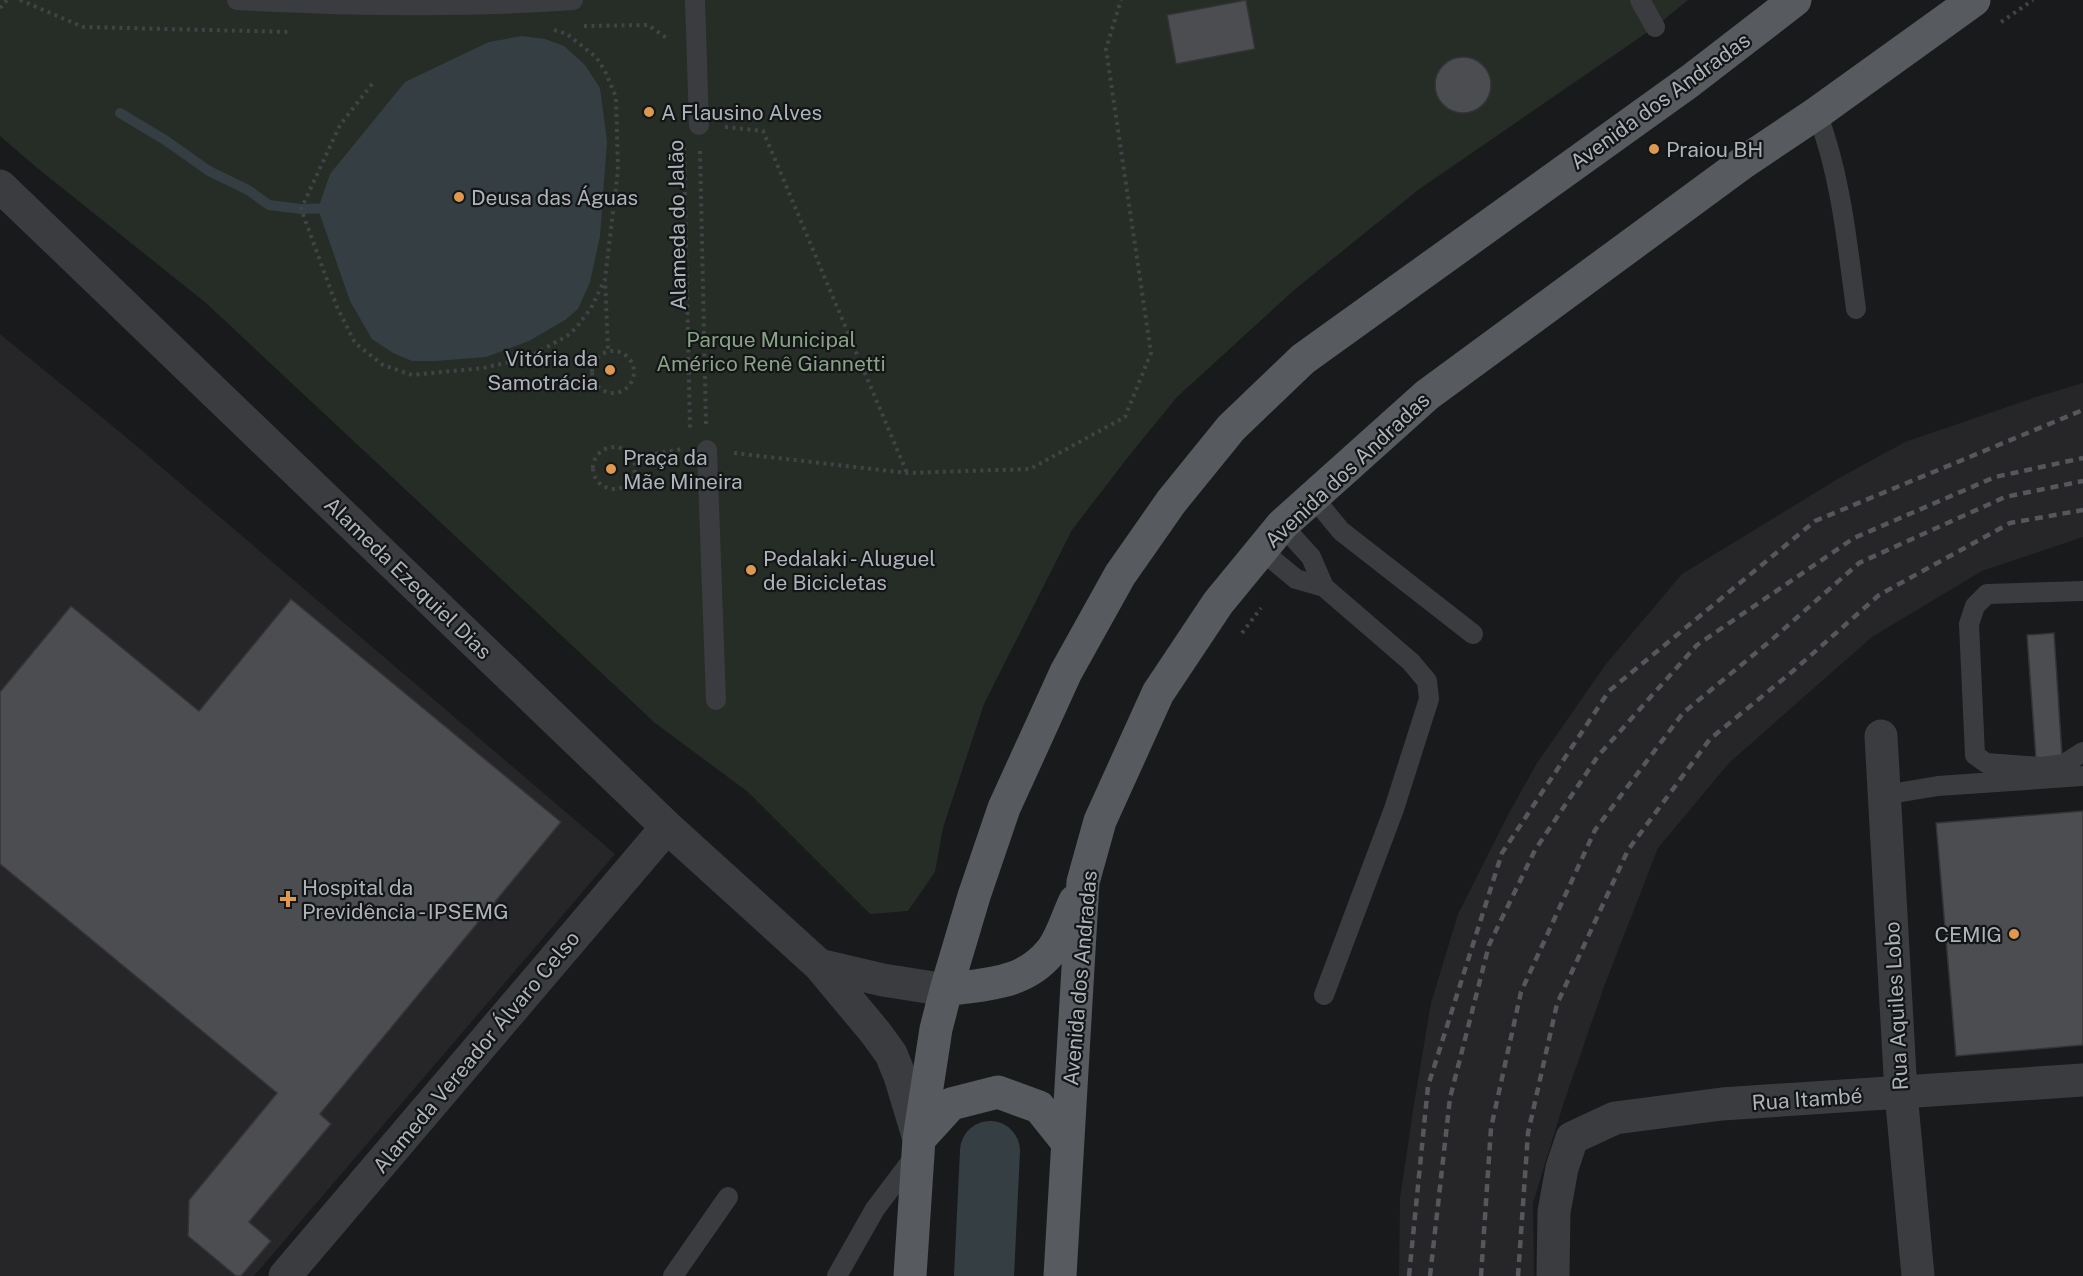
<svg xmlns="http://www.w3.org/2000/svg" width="2083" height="1276" font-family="'Public Sans',sans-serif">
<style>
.built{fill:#262628}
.green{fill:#262d26}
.water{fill:#353e43}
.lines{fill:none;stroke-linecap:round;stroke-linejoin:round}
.stream{stroke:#353e43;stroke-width:10}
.river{stroke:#353e43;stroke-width:60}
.building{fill:#4c4d50;stroke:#343437;stroke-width:1.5}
.path{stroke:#414347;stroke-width:4;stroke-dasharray:3 4.5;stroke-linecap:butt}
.service{stroke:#3b3c40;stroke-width:20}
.minor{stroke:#3b3c40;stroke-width:33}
.tertiary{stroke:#3b3c40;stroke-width:33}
.primary{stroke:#575a5e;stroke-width:33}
.rail{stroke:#54575b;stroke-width:4.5;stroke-dasharray:8 6;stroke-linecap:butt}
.poi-dot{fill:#de984f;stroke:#141516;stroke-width:2}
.labels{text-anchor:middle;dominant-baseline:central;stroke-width:4.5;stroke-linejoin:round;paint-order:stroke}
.street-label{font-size:21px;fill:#adb3b9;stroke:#141516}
.poi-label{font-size:21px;fill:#adb3b9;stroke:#141516;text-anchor:start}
.park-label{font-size:21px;fill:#89a287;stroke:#141516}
</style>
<rect width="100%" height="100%" fill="#191a1b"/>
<path class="built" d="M0 334 126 437 615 854 254 1276H0Z
M2083 383V537L1982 571 1872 637 1729 763 1658 848 1605 984 1563 1105 1533 1203 1534 1276H1399L1400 1198 1415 1098 1431 1003 1458 914 1509 813 1537 763 1606 664 1682 574 1841 477 1905 442 2036 397Z"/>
<path class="green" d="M0 0H1688L1655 27 1418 190 1293 291 1177 397 1128 457 1072 530 984 704 943 828 935 872 908 911 870 914 748 792 655 723 206 303 36 167 0 136Z"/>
<path class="water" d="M522 36 545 39 564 46 585 65 600 88 607 141 600 236 590 282 578 309 565 320 529 341 486 357 436 361H412L393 353 372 339 350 301 318 209 330 174 405 82 489 42Z"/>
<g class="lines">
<path class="stream" d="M120 113 165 140 209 171 248 190 269 205 301 209 333 208"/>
<path class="river" d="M984 1276 990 1151"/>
</g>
<path class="building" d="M1246 0 1255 49 1176 64 1167 15Z
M1435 85a28 28 0 1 1 56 0a28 28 0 1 1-56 0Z
M291 599 561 822 320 1114 331 1124 249 1222 271 1241 241 1276H236L188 1236 189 1200 277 1093 0 864V692L71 606 199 711Z
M2054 633 2062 756 2036 759 2027 635Z
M2083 811V1045L1956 1056 1936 823Z"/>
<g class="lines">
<path class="path" d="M20 0 83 27 292 32
M0 8 7 0
M2001 22 2033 0
M584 26 648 25 668 39
M554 30 567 34 596 57 605 71 616 97 618 170 605 279 608 351
M372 84 340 125 301 209 337 307 355 343 383 365 412 375 483 368 527 358 567 336 576 328 591 308 605 279
M725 127 763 131 907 473
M684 147 690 430
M700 151 706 425
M592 372a21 21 0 1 1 42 0a21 21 0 1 1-42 0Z
M593 468a21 21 0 1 1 42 0a21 21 0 1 1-42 0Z
M734 453 907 473 1030 469 1125 417 1151 353 1106 49 1121 0
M633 458 682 449
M1242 633 1261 608"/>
<path class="service" d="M237 0C349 6 461 8 573 0
M695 0 699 125
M1640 0 1655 27
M1817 113C1841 176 1847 242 1856 309
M707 450 716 700
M1313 497 1341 531 1473 634
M1282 525 1311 557 1324 587 1411 662 1427 681 1429 699 1394 809 1324 995
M1261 550 1296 579 1324 587
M2083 591 1987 594 1975 606 1969 624 1975 755 1986 763 2042 767 2064 764 2083 752
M1884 795 1938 786 2083 776
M673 1276 728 1197
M837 1276 875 1209 915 1156"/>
<path class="minor" d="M1881 736 1901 1093 1918 1276
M1553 1276 1554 1212 1562 1168 1572 1138 1615 1118 1722 1104 2083 1080"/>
<path class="tertiary" d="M0 186 667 827 819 965 875 1032 891 1054 900 1076 919 1139
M819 965 883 980 946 990
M285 1276 667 827"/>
<path class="primary" d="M946 990C985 984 1024 985 1051 951 1061 939 1068 915 1075 901
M919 1139 951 1104 998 1092 1039 1107 1067 1142
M910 1276 919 1139 936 1029 946 990 974 896 1004 808 1066 672 1120 575 1171 502 1231 428 1303 359 1690 81 1795 0
M1060 1276 1083 882 1100 821 1158 693 1218 603 1282 525 1427 395 1744 162 1817 113 1974 0"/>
<path class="rail" d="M1409 1276 1428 1086 1502 853 1609 691 1815 521 2083 410
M1430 1276 1450 1098 1489 945 1535 850 1598 756 1697 645 1854 538 1995 477 2083 458
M1481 1276 1491 1128 1521 992 1595 830 1683 713 1769 642 1859 563 2005 497 2083 481
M1518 1276 1528 1133 1557 1004 1628 850 1710 739 1793 671 1879 595 2010 523 2083 510"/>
</g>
<g class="poi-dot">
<circle cx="649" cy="112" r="6"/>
<circle cx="1654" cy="149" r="6"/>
<circle cx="459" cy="197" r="6"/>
<circle cx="610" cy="370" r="6"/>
<circle cx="611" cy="469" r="6"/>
<circle cx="751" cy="570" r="6"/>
<path d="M285 890h6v6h6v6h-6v6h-6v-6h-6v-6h6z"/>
<circle cx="2014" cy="934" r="6"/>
</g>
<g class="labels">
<g class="street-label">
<text transform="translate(1660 101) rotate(-36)">Avenida dos Andradas</text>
<text transform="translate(677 225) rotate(-91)">Alameda do Jalão</text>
<text transform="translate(1347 470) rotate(-43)">Avenida dos Andradas</text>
<text transform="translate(408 578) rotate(44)">Alameda Ezequiel Dias</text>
<text transform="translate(1080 978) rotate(-85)">Avenida dos Andradas</text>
<text transform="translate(1896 1006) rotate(-93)">Rua Aquiles Lobo</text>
<text transform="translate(476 1052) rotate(-50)">Alameda Vereador Álvaro Celso</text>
<text transform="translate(1807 1099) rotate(-4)">Rua Itambé</text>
</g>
<g class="poi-label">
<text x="661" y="112">A Flausino Alves</text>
<text x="1666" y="149">Praiou BH</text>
<text x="471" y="197">Deusa das Águas</text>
<text x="598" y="358" text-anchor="end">Vitória da<tspan x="598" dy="24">Samotrácia</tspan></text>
<text x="623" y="457">Praça da<tspan x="623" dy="24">Mãe Mineira</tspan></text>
<text x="763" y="558">Pedalaki - Aluguel<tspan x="763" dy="24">de Bicicletas</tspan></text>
<text x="302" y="887">Hospital da<tspan x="302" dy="24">Previdência - IPSEMG</tspan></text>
<text x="2002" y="934" text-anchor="end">CEMIG</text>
</g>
<g class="park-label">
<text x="771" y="339">Parque Municipal<tspan x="771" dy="24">Américo Renê Giannetti</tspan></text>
</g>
</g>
</svg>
